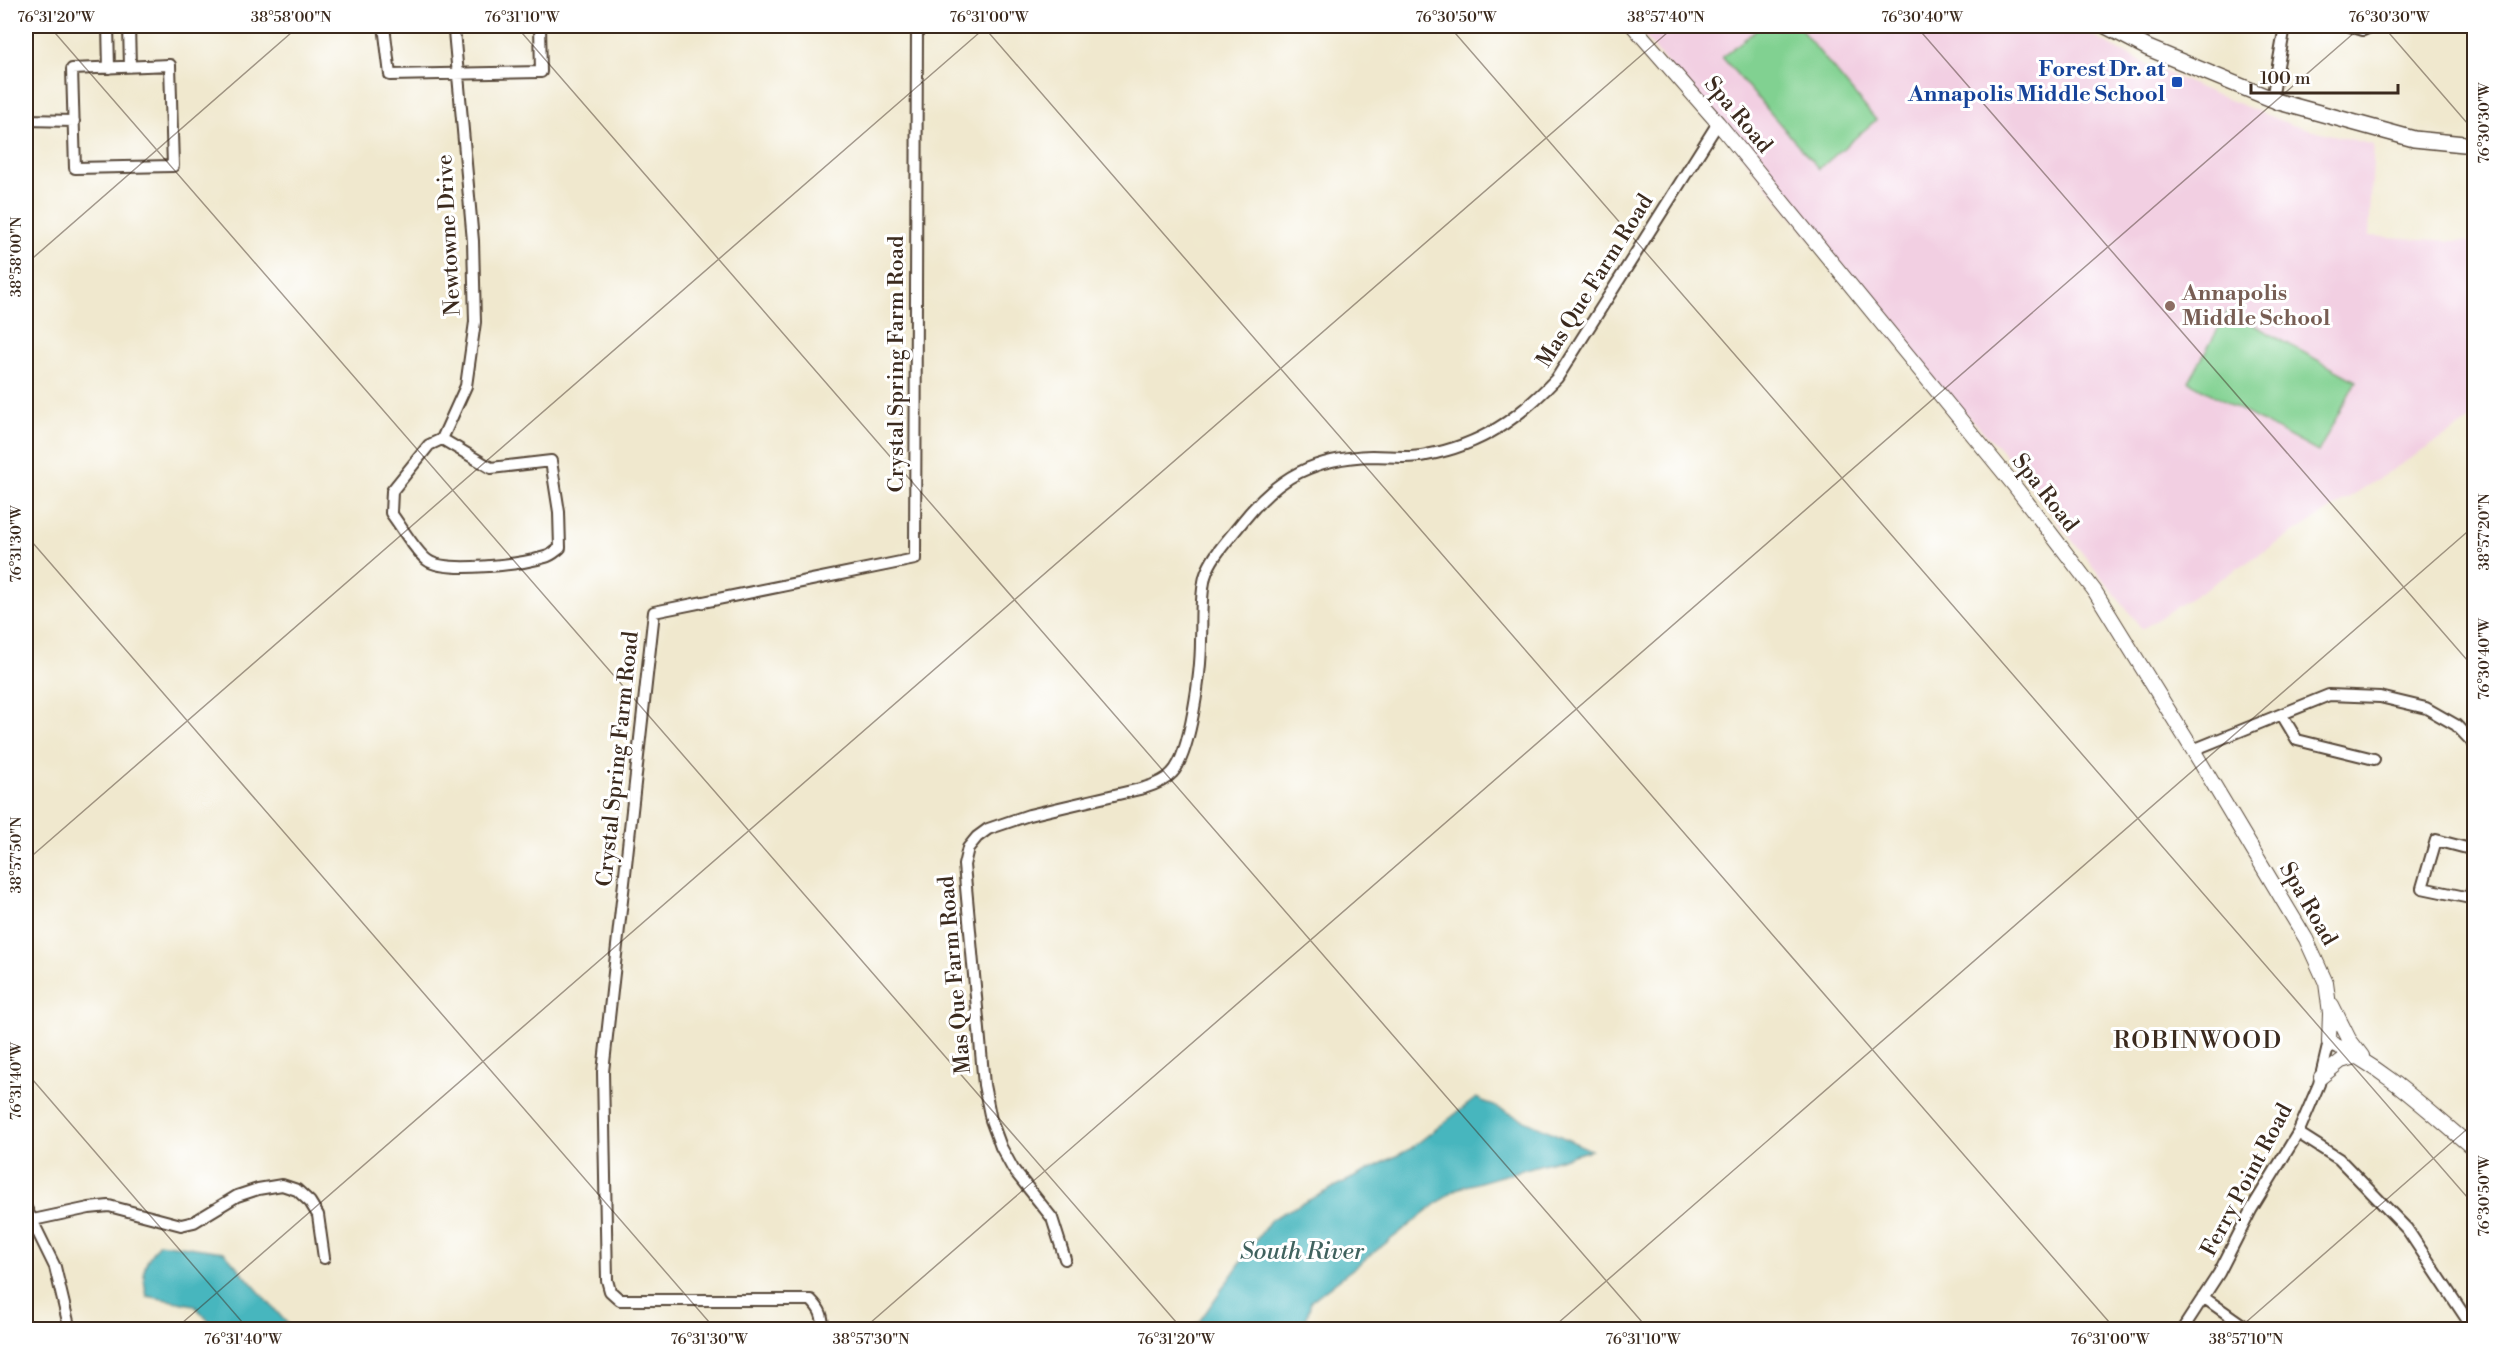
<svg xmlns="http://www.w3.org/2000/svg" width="2500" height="1355" font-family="'Libre Bodoni',serif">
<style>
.built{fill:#f2cfe2}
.green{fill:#81d191;stroke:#5e7e58;stroke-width:1.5}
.water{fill:#47b6be;stroke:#41706e;stroke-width:1.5}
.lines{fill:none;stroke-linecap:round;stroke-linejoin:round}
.street-casing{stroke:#564638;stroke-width:14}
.secondary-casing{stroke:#564638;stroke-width:16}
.primary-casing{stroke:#564638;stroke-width:18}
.street{stroke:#fff;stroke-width:10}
.secondary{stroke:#fff;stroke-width:14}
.primary{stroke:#fff;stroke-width:15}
.ticks{fill:none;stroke:#3b2a1e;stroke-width:1.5;stroke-opacity:0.45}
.transit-dot{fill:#1a4fb4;stroke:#fff;stroke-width:2}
.education-dot{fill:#8d6e63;stroke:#fff;stroke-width:2}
.labels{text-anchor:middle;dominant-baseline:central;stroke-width:6;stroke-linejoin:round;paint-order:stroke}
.transit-label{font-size:22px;font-weight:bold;fill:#164399;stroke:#fff;text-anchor:end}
.street-label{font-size:22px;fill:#3b2a1e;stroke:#fff}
.education-label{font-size:22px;font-weight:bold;fill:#785e54;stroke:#fff;text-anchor:start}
.neighbourhood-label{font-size:24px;letter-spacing:1.5px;fill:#3b2a1e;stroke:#fff}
.water-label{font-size:24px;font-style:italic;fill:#40625e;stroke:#fff}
.neatline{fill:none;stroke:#3b2a1e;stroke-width:2}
.ticks-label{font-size:15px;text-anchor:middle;fill:#3b2a1e}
</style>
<rect width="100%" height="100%" fill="#fff"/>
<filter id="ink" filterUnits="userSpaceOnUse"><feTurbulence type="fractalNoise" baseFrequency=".0167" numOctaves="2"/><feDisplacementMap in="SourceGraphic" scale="12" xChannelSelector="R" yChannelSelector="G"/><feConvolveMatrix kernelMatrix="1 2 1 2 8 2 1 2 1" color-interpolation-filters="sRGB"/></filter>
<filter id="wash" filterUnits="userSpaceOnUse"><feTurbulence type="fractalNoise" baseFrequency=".008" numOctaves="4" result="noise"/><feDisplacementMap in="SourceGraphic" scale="24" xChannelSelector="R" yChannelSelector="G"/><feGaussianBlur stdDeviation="1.35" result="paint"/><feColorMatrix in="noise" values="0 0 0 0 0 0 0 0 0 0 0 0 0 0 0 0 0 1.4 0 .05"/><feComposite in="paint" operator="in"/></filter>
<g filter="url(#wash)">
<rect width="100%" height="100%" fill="#f0e8ce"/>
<path class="built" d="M1636 26H2073L2144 63 2212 93 2292 125 2374 145 2369 236 2474 242V418L2142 629 2001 450 1905 353Z"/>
<path class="green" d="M1761 26H1798L1876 120 1819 169 1722 57Z
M2228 311 2356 381 2318 452 2189 382Z"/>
<path class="water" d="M1476 1098 1591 1150 1456 1189 1311 1301 1304 1329H1184L1199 1322 1271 1219 1410 1149Z
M159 1243 224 1252 292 1329H216L194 1305 147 1296C141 1271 143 1264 159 1243Z"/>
</g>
<g filter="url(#ink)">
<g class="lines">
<defs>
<path id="street" d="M108 26 109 68
M129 26 130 67
M384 26 390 75 541 72 540 26
M2350 26 2363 30 2372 26
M170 65 173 166 75 168 72 69Z
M2272 99 2285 26
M26 120 74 121
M442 439 491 468 551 461 559 512 560 548C556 551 551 556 545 557 522 564 445 574 427 560 415 551 401 526 391 513L392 491 429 445 442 439 466 386 475 322 473 241 454 31 451 26
M2282 715 2297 740 2374 759
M2193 750 2329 695 2380 697 2426 708 2456 725 2474 744
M2474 850 2436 840 2422 888 2470 898 2474 884
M2298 1133 2339 1159 2407 1229 2474 1330
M26 1208 55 1267 70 1330
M33 1220 89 1208 109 1206 181 1225 194 1222 237 1196 258 1189 282 1185 297 1190 310 1202 318 1215 324 1258
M1065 1259 1052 1218 1013 1169 1001 1147 991 1120 984 1085 964 865 968 848 977 837 988 829 1029 815 1144 788C1154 785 1165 781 1172 773 1191 754 1201 669 1201 641 1202 620 1200 598 1205 577 1211 556 1230 538 1243 521 1279 476 1314 458 1372 456 1389 456 1409 459 1426 455 1482 445 1519 418 1557 378L1718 123
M2203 1297 2250 1330
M823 1330C823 1316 821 1310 811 1300H620L610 1291 607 1280 603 1072 654 612 915 559 917 26
M2182 1330 2219 1273 2251 1210 2298 1133 2319 1084 2329 1042"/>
<path id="secondary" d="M1633 26 1718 123 2013 484 2094 590 2193 750 2306 939 2326 983 2330 1013 2329 1042C2385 1068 2427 1110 2474 1149
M2332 1005 2349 1039 2362 1056
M2321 1077 2341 1061 2358 1056"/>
<path id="primary" d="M2106 26 2148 48 2279 102 2414 139 2474 145"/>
</defs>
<use href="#street" class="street-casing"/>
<use href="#secondary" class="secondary-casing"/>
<use href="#primary" class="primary-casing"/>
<use href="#street" class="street"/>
<use href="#secondary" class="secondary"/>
<use href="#primary" class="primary"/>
</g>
</g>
<path class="ticks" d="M49 26 1183 1330M516 26 1649 1330M983 26 2116 1330M1449 26 2474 1205M1916 26 2474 668M2383 26 2474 131M26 264 299 26M26 535 716 1330M26 861 987 26M26 1072 249 1330M174 1330 1675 26M862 1330 2362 26M1550 1330 2474 526M2237 1330 2474 1123"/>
<rect class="transit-dot" x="2171" y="76" width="12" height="12" rx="3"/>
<circle class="education-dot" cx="2170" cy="306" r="6"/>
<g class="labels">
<g class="transit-label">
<text x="2165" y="69">Forest Dr. at<tspan x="2165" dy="25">Annapolis Middle School</tspan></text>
</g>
<g class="street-label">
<text transform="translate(1738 115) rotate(50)">Spa Road</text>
<text transform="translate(449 235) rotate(-93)">Newtowne Drive</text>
<text transform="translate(1595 281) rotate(-58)">Mas Que Farm Road</text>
<text transform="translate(896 364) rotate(-90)">Crystal Spring Farm Road</text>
<text transform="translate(2045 493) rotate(52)">Spa Road</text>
<text transform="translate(618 759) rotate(-84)">Crystal Spring Farm Road</text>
<text transform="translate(2308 904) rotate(60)">Spa Road</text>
<text transform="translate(955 975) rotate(-95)">Mas Que Farm Road</text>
<text transform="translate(2247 1180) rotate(-62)">Ferry Point Road</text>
</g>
<g class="education-label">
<text x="2182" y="293">Annapolis<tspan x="2182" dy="25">Middle School</tspan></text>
</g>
<g class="neighbourhood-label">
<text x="2198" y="1041">ROBINWOOD</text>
</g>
<g class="water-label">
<text x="1302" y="1252">South River</text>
</g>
</g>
<rect width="2500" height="1355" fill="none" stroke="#fff" stroke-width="66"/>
<path d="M2251 84v9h147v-9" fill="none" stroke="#3b2a1e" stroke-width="3"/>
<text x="2260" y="84" font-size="18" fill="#3b2a1e" stroke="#ffffff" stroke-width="4.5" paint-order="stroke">100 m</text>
<rect x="33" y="33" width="2434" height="1289" class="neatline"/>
<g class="ticks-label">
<text x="56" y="22">76°31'20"W</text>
<text x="291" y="22">38°58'00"N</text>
<text x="522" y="22">76°31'10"W</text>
<text x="989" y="22">76°31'00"W</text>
<text x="1456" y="22">76°30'50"W</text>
<text x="1666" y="22">38°57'40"N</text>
<text x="1922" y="22">76°30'40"W</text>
<text x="2389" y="22">76°30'30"W</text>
<text transform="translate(2484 123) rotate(-90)" y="5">76°30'30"W</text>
<text transform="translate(16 257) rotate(-90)" y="5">38°58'00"N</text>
<text transform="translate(2484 532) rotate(-90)" y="5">38°57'20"N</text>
<text transform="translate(16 544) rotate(-90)" y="5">76°31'30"W</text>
<text transform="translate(2484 659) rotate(-90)" y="5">76°30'40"W</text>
<text transform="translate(16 855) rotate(-90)" y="5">38°57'50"N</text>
<text transform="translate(16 1081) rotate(-90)" y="5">76°31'40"W</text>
<text transform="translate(2484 1196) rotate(-90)" y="5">76°30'50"W</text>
<text x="243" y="1344">76°31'40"W</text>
<text x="709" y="1344">76°31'30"W</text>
<text x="871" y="1344">38°57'30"N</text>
<text x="1176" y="1344">76°31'20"W</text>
<text x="1643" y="1344">76°31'10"W</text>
<text x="2110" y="1344">76°31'00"W</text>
<text x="2246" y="1344">38°57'10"N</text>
</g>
</svg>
